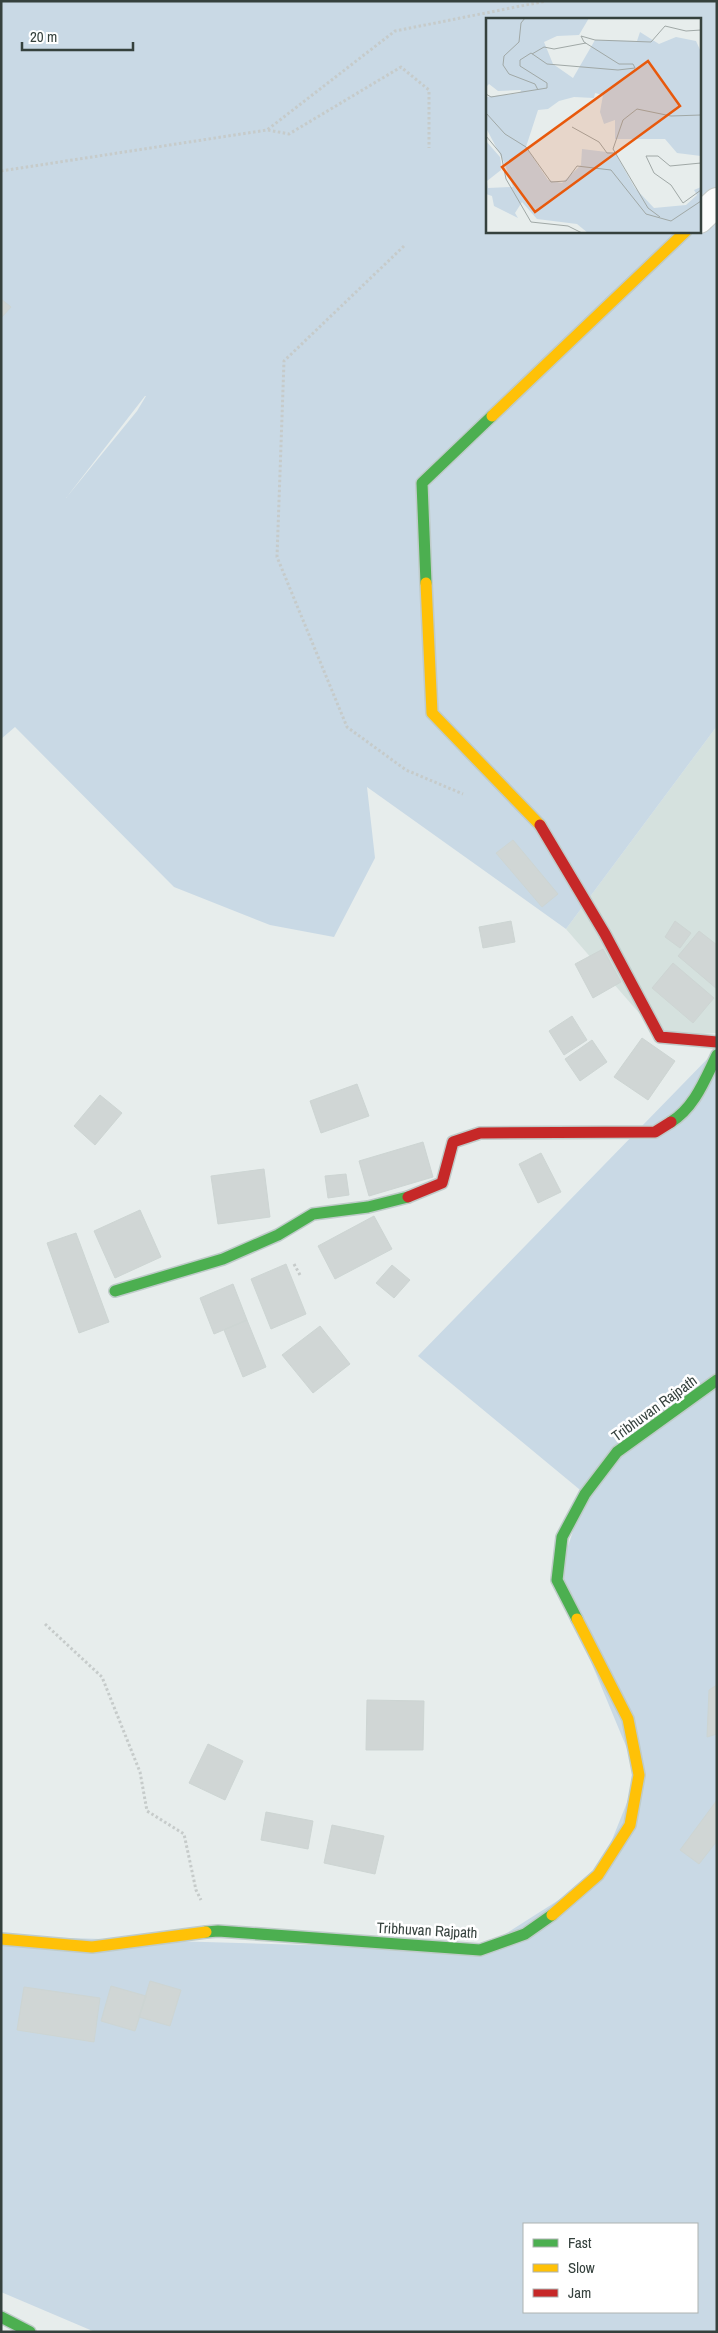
<svg xmlns="http://www.w3.org/2000/svg" width="718" height="2333" font-family="'Archivo Narrow',sans-serif">
<style>
.residential{fill:#d5e1de}
.green{fill:#c9d9e5;fill-rule:evenodd}
.building{fill:#d0d6d5;stroke:#cdd5d3}
.lines{fill:none;stroke-linecap:round;stroke-linejoin:round}
.street-casing{stroke:#c5cbc9;stroke-width:30}
.fast-casing{stroke:#bfcbc9;stroke-width:14}
.slow-casing{stroke:#bfcbc9;stroke-width:14}
.jam-casing{stroke:#bfcbc9;stroke-width:14}
.path{stroke:#c6cbca;stroke-width:3;stroke-dasharray:2.5 2.5;stroke-linecap:butt}
.street{stroke:#fbfcfc;stroke-width:28}
.fast{stroke:#4caf50;stroke-width:11}
.slow{stroke:#ffc107;stroke-width:11}
.jam{stroke:#c62828;stroke-width:11}
.labels{text-anchor:middle;dominant-baseline:central;stroke-width:5;stroke-linejoin:round;paint-order:stroke}
.street-label{font-size:15px;fill:#35413d;stroke:#fff}
.inset-road{fill:none;stroke:#a0a8a6;stroke-width:1}
.view{fill:#e8590c;fill-opacity:0.15;stroke:#e8590c;stroke-width:2.5}
.inset-edge{fill:none;stroke:#35413d;stroke-width:2.5}
</style>
<rect width="100%" height="100%" fill="#e7edec"/>
<path class="residential" d="M717 726V1033L660 1037 566 929Z"/>
<path class="green" d="M1 1H717V726L566 929 367 787 375 858 334 937 270 925 174 887 15 727 1 739ZM487 19H699V231H487ZM146 396 137 411 66 498 145 396Z
M717 1049V2332H95L1 2292V1936L480 1950 598 1875 638 1775 557 1580 585 1494 418 1356ZM524 2224H697V2312H524Z"/>
<path class="building" d="M1 299 11 307 1 318Z
M513 840 558 894 542 907 496 853Z
M511 921 515 942 483 948 479 927Z
M675 921 691 933 680 948 665 937Z
M699 931 717 945V989L678 956Z
M603 949 621 982 593 998 575 964Z
M673 963 714 998 693 1023 652 988Z
M572 1016 587 1040 564 1055 549 1031Z
M642 1038 675 1061 648 1100 614 1077Z
M592 1040 607 1062 580 1081 565 1059Z
M357 1084 369 1116 321 1133 310 1101Z
M100 1095 122 1113 95 1145 74 1126Z
M423 1142 433 1177 369 1196 359 1161Z
M541 1153 561 1192 538 1203 519 1164Z
M264 1169 270 1217 218 1224 211 1176Z
M346 1174 349 1195 328 1198 325 1176Z
M140 1210 161 1257 115 1278 94 1231Z
M374 1216 392 1249 335 1279 318 1246Z
M76 1233 109 1322 79 1333 47 1243Z
M286 1264 306 1314 271 1329 251 1279Z
M392 1265 410 1280 394 1298 376 1283Z
M233 1284 247 1320 214 1334 200 1298Z
M247 1320 266 1367 243 1377 224 1330Z
M320 1326 350 1364 313 1393 282 1355Z
M717 1685V1734L707 1737 709 1690Z
M367 1700 424 1701 423 1750H366Z
M208 1744 243 1761 225 1800 189 1783Z
M717 1800V1841L699 1864 680 1850Z
M266 1812 313 1821 308 1849 261 1840Z
M332 1825 384 1836 375 1874 324 1863Z
M150 1981 181 1990 170 2026 139 2017Z
M111 1986 146 1996 135 2031 101 2021Z
M24 1987 100 1998 94 2042 17 2030Z"/>
<g class="lines">
<defs>
<path id="street" d="M699 219 717 202"/>
<path id="fast" d="M426 583 422 483 492 416
M671 1122C695 1107 705 1079 717 1055
M115 1291 223 1259 278 1235 313 1214 368 1207 408 1197
M577 1619 557 1580 562 1537 585 1494 617 1452 717 1380
M206 1932 218 1931 480 1950 525 1934 552 1915
M1 2317 30 2332"/>
<path id="slow" d="M492 416 686 231
M426 583 432 713 540 825
M552 1915 598 1875 630 1825 639 1775 628 1719 577 1619
M1 1939 92 1947 206 1932"/>
<path id="jam" d="M540 825 605 934 660 1037 717 1042
M408 1197 442 1183 453 1142 480 1133 655 1132 671 1122"/>
</defs>
<use href="#street" class="street-casing"/>
<use href="#fast" class="fast-casing"/>
<use href="#slow" class="slow-casing"/>
<use href="#jam" class="jam-casing"/>
<path class="path" d="M268 130 289 134 401 67 429 90V148
M1 171 267 130 395 31 546 1
M404 246 284 361 277 557 347 727 406 770 463 794
M294 1264 300 1275
M45 1624 102 1677 140 1772 147 1811 184 1834 196 1890 201 1900"/>
<use href="#street" class="street"/>
<use href="#fast" class="fast"/>
<use href="#slow" class="slow"/>
<use href="#jam" class="jam"/>
</g>
<g class="labels">
<g class="street-label">
<text transform="translate(654 1408) rotate(-36)">Tribhuvan Rajpath</text>
<text transform="translate(427 1930) rotate(3)">Tribhuvan Rajpath</text>
</g>
</g>
<g transform="translate(486 18)">
<rect width="215" height="215" fill="#e7edec"/>
<path d="M0 0H103L93 17 71 18 58 24 67 46 87 60 109 22 151 23 154 14 173 26 190 19 210 23 215 34V138L191 135 179 121H129V102L118 106 114 94 117 77 109 75 108 80 88 79 73 83 62 91 52 92 40 129 62 162 76 165 95 147 96 131 129 135 149 170 168 190 200 187 211 177 208 172 215 169V215H102L91 206 51 201 36 184 29 195 32 200 8 188 6 178 0 176V123L14 139 15 145V152L1 163 2 170 27 169 18 144 0 110V79L34 75 35 72 12 73 3 66 0 69Z" fill="#c9d9e5"/>
<path class="inset-road" d="M39 0 35 5 33 24 18 38 17 47 23 56 49 66 52 72M46 36 58 29 68 31 100 25M0 76 5 79 61 70V65L34 48V42L45 35 61 46 132 52 149 50 147 46H133L98 24 95 18 109 22 165 24 179 8 200 13 215 12M0 95 19 116 40 129 65 164 80 163 91 148 125 152 160 196 185 203 215 183M86 109 113 124 121 135H129M0 118 15 136 20 161 45 204 82 208 96 215M215 145 184 148 172 138H160L168 155 185 167 197 185 215 172M174 199 162 190 127 131 137 102 151 91 185 98 215 97"/>
<path class="view" d="M162 43 194 88 49 194 16 149Z"/>
<rect width="215" height="215" class="inset-edge"/>
</g>
<rect width="718" height="2333" fill="none" stroke="#35413d" stroke-width="5"/>
<rect x="523" y="2223" width="175" height="90" fill="#ffffff" stroke="#aeb3b1"/>
<rect x="533" y="2239" width="25" height="8" fill="#4caf50" stroke="#aeb3b1"/>
<text x="568" y="2248" font-size="15" fill="#35413d">Fast</text>
<rect x="533" y="2264" width="25" height="8" fill="#ffc107" stroke="#aeb3b1"/>
<text x="568" y="2273" font-size="15" fill="#35413d">Slow</text>
<rect x="533" y="2289" width="25" height="8" fill="#c62828" stroke="#aeb3b1"/>
<text x="568" y="2298" font-size="15" fill="#35413d">Jam</text>
<path d="M22 42v8h111v-8" fill="none" stroke="#35413d" stroke-width="2.5"/>
<text x="30" y="42" font-size="15" fill="#35413d" stroke="#ffffff" stroke-width="4" paint-order="stroke">20 m</text>
</svg>
